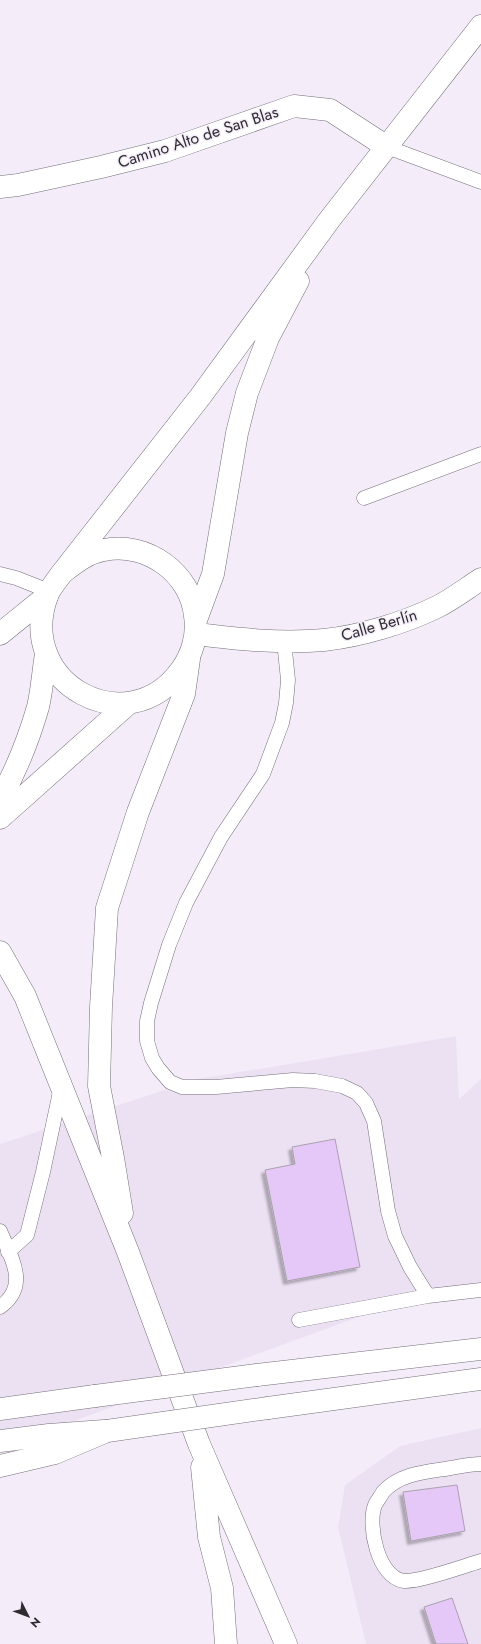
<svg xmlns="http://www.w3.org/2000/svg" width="481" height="1644" font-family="Jost,sans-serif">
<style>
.built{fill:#ece1f3}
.building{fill:#e5c8f7;stroke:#a8a1ac;filter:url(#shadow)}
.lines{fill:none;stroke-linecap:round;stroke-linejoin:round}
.lane-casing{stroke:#756f79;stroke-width:15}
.street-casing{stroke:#756f79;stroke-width:23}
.secondary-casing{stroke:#756f79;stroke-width:23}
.highway-casing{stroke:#756f79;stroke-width:23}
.lane{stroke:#fff;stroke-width:14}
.street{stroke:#fff;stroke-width:22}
.secondary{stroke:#fff;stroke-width:22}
.highway{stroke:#fff;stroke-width:22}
.secondary-bridge-casing{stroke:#756f79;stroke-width:23;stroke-linecap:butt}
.secondary-bridge{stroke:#fff;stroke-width:22}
.labels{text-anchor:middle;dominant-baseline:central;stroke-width:3;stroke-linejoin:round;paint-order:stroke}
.street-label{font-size:16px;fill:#2e2c30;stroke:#f4edf9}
</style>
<defs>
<filter id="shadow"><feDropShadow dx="-3.5" dy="3.5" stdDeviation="1" flood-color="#0004"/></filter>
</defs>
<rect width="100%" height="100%" fill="#f4edf9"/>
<path class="built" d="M456 1036 459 1099 481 1079V1294L375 1311 0 1448V1144L198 1079Z
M481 1428V1644H366L338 1527 345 1485 400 1446Z"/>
<path class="building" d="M335 1139 360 1267 287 1281 265 1170 295 1164 292 1147Z
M457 1485 465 1531 411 1541 403 1492Z
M452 1598 468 1644H436L424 1607Z"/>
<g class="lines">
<defs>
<path id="lane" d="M387 147 481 182
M364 498 481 454
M0 574 16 578 49 591
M284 641 288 680 286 703 282 723 263 774 221 837 186 903 169 945 151 1003 147 1021V1041L152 1058 158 1068 170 1082 182 1087H216L293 1080 315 1081 342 1086 357 1093 366 1103 374 1121 388 1211 395 1236 410 1267 428 1296
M0 1231C11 1257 30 1286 0 1307
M8 1252 27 1235 43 1172 61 1087
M299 1320 428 1296 481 1290
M481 1464C471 1464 461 1466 451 1468 427 1472 400 1473 383 1492 381 1496 377 1501 375 1505 367 1525 378 1578 404 1581 420 1582 464 1566 481 1561"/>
<path id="street" d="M0 187 18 185 101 167 165 151 294 106 330 110 387 147
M196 634C238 639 281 644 324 640 361 636 404 623 437 607 453 599 467 588 481 579"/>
<path id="secondary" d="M62 573C75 563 87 553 104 550 146 541 191 573 195 616 198 635 192 655 181 670 128 744 15 684 47 596 50 588 57 580 62 573L200 397 330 219 481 26
M196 620 213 574 237 433 247 393 268 338 298 281
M0 799C16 771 29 738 38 707 42 690 43 672 46 654
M0 818 129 703
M257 1375 481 1349
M268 1408 481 1379
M0 1409 95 1396
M0 1441 49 1435 104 1431"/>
<path id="highway" d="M0 634 47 596
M0 952 25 996 128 1252 199 1444 286 1644
M122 1213 113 1158 99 1086 101 1007 107 908 138 812 184 694 189 659
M0 1466 55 1453 107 1431
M202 1467 209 1537 222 1588 226 1644"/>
</defs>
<use href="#lane" class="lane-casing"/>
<use href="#street" class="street-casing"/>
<use href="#secondary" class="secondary-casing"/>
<use href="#highway" class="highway-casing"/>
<use href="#lane" class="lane"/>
<use href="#street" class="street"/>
<use href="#secondary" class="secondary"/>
<use href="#highway" class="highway"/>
<defs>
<path id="secondary-bridge" d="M95 1396 257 1375
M107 1431 268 1408"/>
</defs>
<use href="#secondary-bridge" class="secondary-bridge-casing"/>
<use href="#secondary-bridge" class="secondary-bridge"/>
</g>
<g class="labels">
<g class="street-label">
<text transform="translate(198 137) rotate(-18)">Camino Alto de San Blas</text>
<text transform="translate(379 625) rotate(-16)">Calle Berlín</text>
</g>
</g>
<g transform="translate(28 1616) rotate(132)" stroke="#f4edf9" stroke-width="3" paint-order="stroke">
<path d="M0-3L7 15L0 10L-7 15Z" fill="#2e2c30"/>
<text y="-6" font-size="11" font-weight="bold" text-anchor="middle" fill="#2e2c30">N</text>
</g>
</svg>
